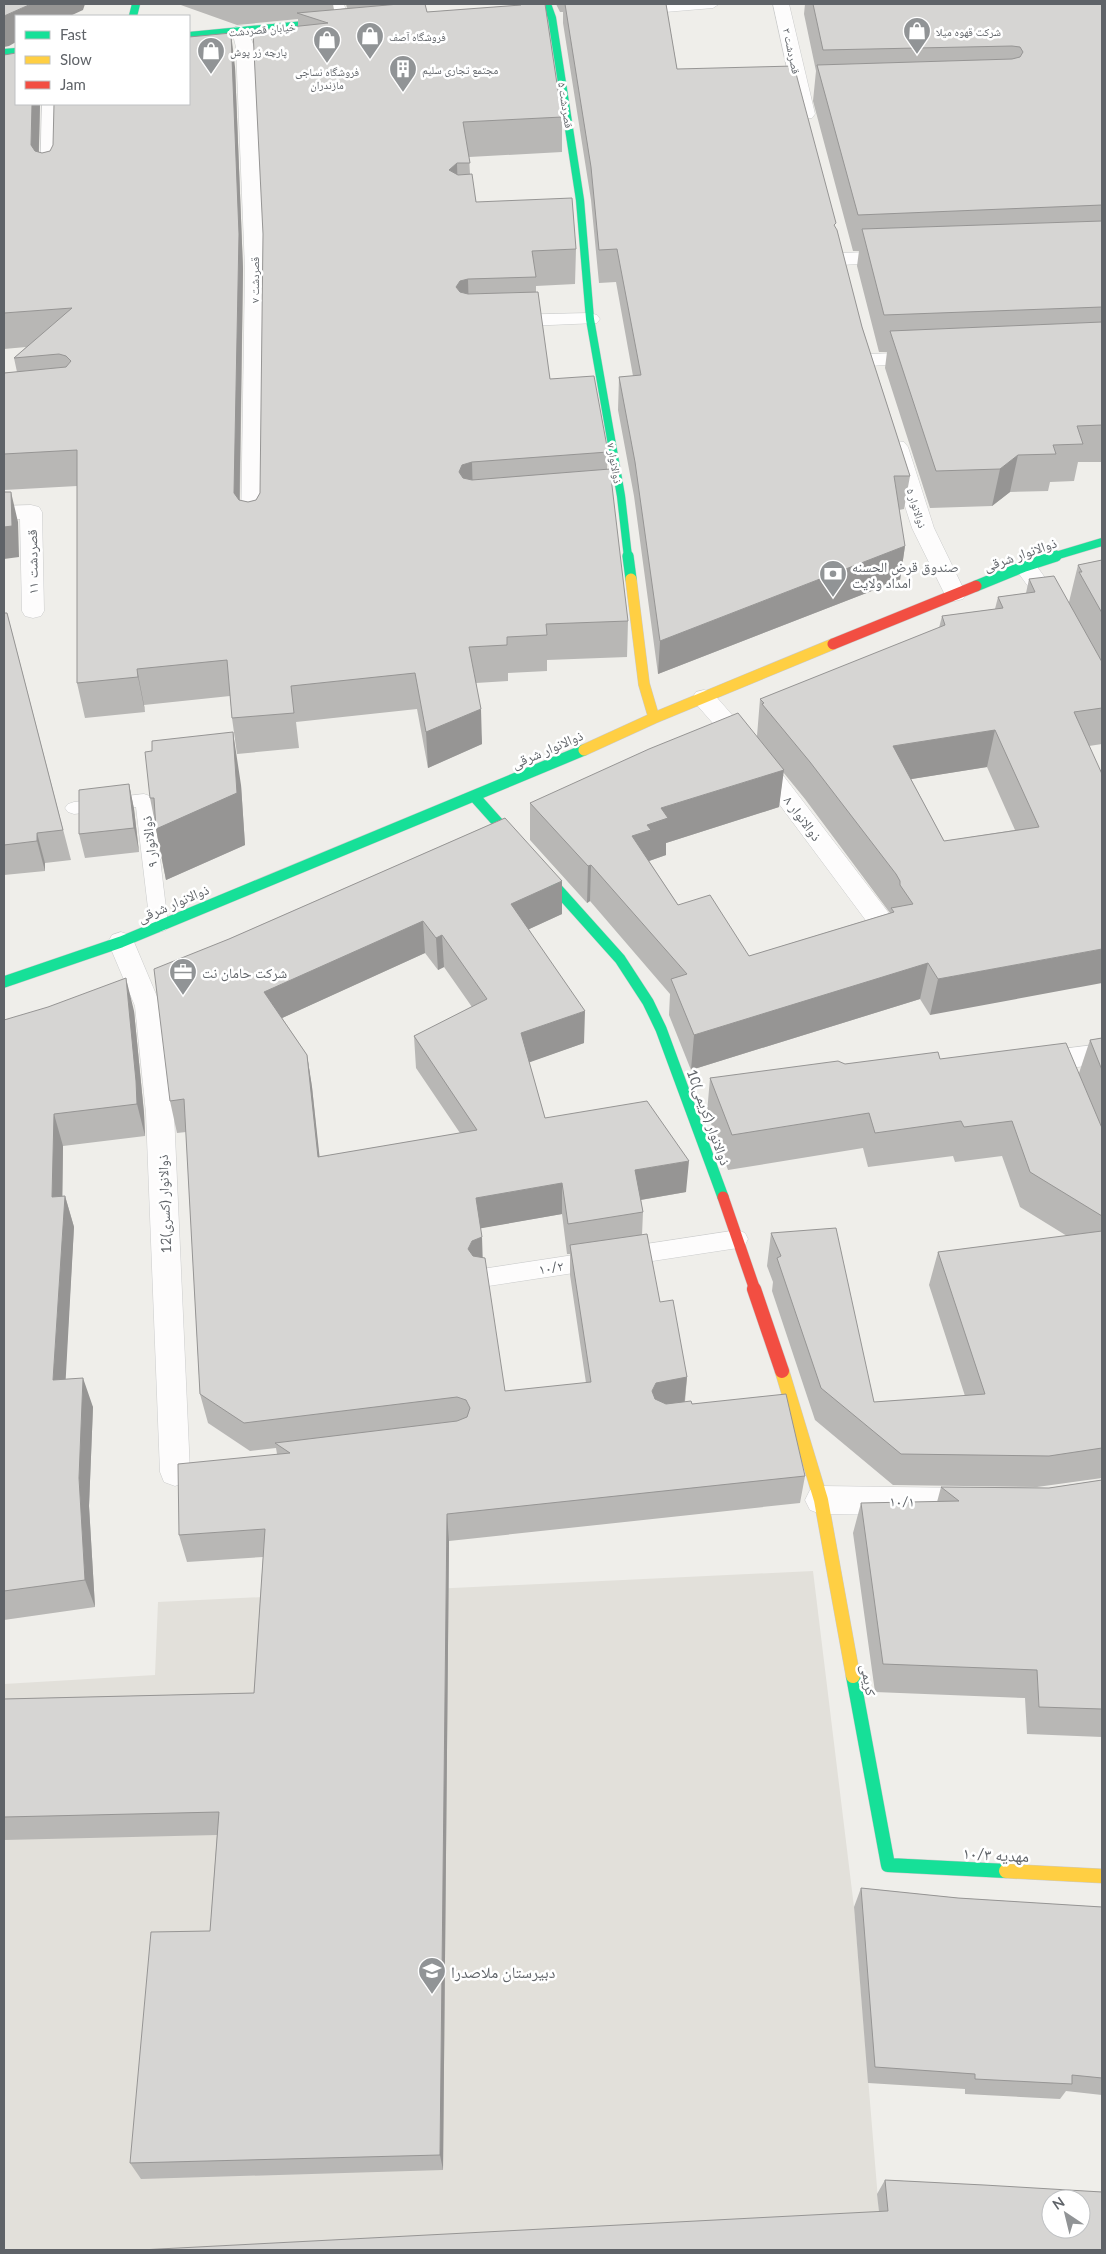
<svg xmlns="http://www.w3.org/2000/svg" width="1106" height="2254" font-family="Lato,'Noto Naskh Arabic',sans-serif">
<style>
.education{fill:#e2e0da}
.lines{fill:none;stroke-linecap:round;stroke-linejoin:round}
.lane-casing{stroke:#cbcccc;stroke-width:1}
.street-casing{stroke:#cbcccc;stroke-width:1}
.fast-far2-casing{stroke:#cacacb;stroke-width:9}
.fast-far1-casing{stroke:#cacacb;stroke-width:12}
.fast-casing{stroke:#cacacb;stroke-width:15}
.slow-far1-casing{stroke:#cacacb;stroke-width:12}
.slow-casing{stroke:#cacacb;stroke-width:15}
.jam-far1-casing{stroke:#cacacb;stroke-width:12}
.jam-casing{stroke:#cacacb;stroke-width:15}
.lane{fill:#fdfcfc;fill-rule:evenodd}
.street{fill:#fdfcfc;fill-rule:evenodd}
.fast-far2{stroke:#16e098;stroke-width:8}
.fast-far1{stroke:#16e098;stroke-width:11}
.fast{stroke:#16e098;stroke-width:14}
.slow-far1{stroke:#ffcf43;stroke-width:11}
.slow{stroke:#ffcf43;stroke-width:14}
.jam-far1{stroke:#f24e42;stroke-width:11}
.jam{stroke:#f24e42;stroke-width:14}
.wall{fill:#b8b7b5;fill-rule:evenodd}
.shaded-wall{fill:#969594}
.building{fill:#d6d5d3;stroke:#969594;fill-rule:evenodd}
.labels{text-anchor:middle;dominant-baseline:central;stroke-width:5;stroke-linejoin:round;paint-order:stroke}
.far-street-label{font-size:11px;fill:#5f6368;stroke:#fff}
.far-poi-label{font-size:11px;fill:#5f6368;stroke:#fff;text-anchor:start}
.street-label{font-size:14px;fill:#5f6368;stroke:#fff}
.poi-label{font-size:14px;fill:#5f6368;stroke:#fff;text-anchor:start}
.near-street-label{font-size:16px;fill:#5f6368;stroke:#fff}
.near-poi-label{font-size:16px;fill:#5f6368;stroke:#fff;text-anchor:start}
</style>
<rect width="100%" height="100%" fill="#efeeea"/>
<path class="education" d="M813 1571 854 1907 880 2224 374 2250H4V1684L155 1675 158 1602Z"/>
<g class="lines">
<defs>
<path id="lane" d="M332 4H344L349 22 347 25H339Z
M672 4H719L713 8 641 14 635 10 641 6Z
M144 794 150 796 153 800 168 925 166 930 159 932 152 930 150 925 136 807 74 814 68 812 65 808 68 804 74 802Z
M738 1230 745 1233 748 1239 745 1245 738 1248 482 1287 475 1284 471 1278 475 1272 482 1269Z"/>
<path id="street" d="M773 4H789L815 114 812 118H800L797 114Z
M241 26 247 27 254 47 265 269 263 529 260 534 252 536 244 534 241 529 245 269 236 47 232 31 235 27Z
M42 104H60L58 180 56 184 49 186 42 184 40 180Z
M896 251 903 253 906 257 903 261 842 265 835 263 832 259 835 255 842 253Z
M590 313 597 315 600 319 597 323 505 327 498 325 495 321 498 317 505 315Z
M923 352 930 354 933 358 930 362 870 366 863 364 860 360 863 356 870 354Z
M897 441 904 442 908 447 934 528 966 594 963 599 955 601 947 599 912 528 886 447 890 442Z
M31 505 39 507 42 512 44 611 41 616 33 618 25 616 22 611 20 519 4 520V506Z
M1025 559 1033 561 1064 604 1067 609 1064 614 1056 616 1048 614 1017 571 1014 566 1017 561Z
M704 690 712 692 769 757 888 912 892 919 888 926 879 928 870 926 753 769 696 704 692 698 696 692Z
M121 932 130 935 134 942 161 1006 174 1113 190 1472 186 1482 175 1486 164 1482 160 1472 146 1113 135 1006 108 942 112 935Z
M1102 1044V1064L1037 1072 1027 1069 1024 1062 1027 1055 1037 1052Z
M821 1486 967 1488 978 1492 983 1502 978 1512 967 1516 821 1514 810 1510 805 1500 810 1490Z"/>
<path id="fast-far2" d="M547 4 552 18 580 200 590 319 621 496 628 557
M133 16 136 4
M189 36 336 22
M4 53 16 52
M1052 557 1102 542"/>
<path id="fast-far1" d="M628 556 631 579
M976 586 1025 566 1056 556
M474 796 620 959 648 1002 661 1029 723 1197
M4 982 121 942 584 750"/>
<path id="fast" d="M853 1676 888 1865 1006 1871"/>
<path id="slow-far1" d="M631 579 644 684 654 718
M584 750 654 718 833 644"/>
<path id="slow" d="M782 1371 821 1500 853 1676
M1006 1871 1102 1876"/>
<path id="jam-far1" d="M833 644 976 586
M723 1197 755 1290"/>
<path id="jam" d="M754 1289 782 1371"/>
</defs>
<use href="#lane" class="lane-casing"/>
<use href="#street" class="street-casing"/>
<use href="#fast-far2" class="fast-far2-casing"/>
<use href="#fast-far1" class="fast-far1-casing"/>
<use href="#fast" class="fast-casing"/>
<use href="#slow-far1" class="slow-far1-casing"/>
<use href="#slow" class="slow-casing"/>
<use href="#jam-far1" class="jam-far1-casing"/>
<use href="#jam" class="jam-casing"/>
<use href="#lane" class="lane"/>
<use href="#street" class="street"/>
<use href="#fast-far2" class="fast-far2"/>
<use href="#fast-far1" class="fast-far1"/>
<use href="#fast" class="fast"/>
<use href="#slow-far1" class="slow-far1"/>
<use href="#slow" class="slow"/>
<use href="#jam-far1" class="jam-far1"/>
<use href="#jam" class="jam"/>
</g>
<path class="wall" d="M178 4H333L334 10 347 8 346 4H425L427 12 516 6V4H545L562 117V152L469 157 470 174 476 202 576 249 575 284 536 286V292L550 379 608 452 607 469 628 621 627 657 547 660V671L508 673V681L476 683 482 744 428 768 417 709 296 722 299 748 237 754 232 718 230 696 144 705 145 712 85 718 77 683V486L4 490V373L17 372 14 358 26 347 4 349V55L40 104 39 152 42 153 50 151 235 67 243 269 240 500 248 502 256 500 260 493 298 26V19L237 25Z
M556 4H666L677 69 835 228 862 327 910 476 904 509 899 510 905 546 900 580 658 674 634 496 618 410 619 377 633 376 616 282 599 283 591 200 563 23V12H560Z
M805 4H1102V462H1078L1074 481 1050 482 1048 491 1010 492 992 506 930 508 885 368 887 352H879L857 266 859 251H853L813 101 816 71 804 14Z
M1102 560V744L1089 746 930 1015 920 999 691 1070 669 1015 670 994 590 901 587 903 530 840V803L757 736 760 699 939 628 942 616 995 609 998 597 1026 593 1029 579 1069 602 1078 565ZM987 767 1015 830 944 841 911 779ZM783 772 805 799 890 913 749 956 678 905 649 861 666 855V843L779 807Z
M4 613H7L71 860 45 863V871L4 875Z
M129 784 134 809 139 852 85 858 79 834Z
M241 785 245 845 166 880 156 829 155 823 150 798Z
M505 818 562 914 529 929 584 1043 529 1062 545 1118 686 1192 641 1200 643 1212 642 1235 660 1302 687 1377 685 1402 692 1404 805 1476 800 1503 449 1541 443 2170 141 2179 130 2163 210 1931 217 1835 4 1840V1699L254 1693 263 1557 187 1562 179 1535 277 1454 276 1448 250 1451 208 1423 200 1394 186 1132 177 1133 170 1101 229 939ZM425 953 438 970 444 967 472 1007 414 1036 416 1068 460 1133 319 1157 312 1087 307 1055 282 1018ZM562 1214 567 1254H570V1275L586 1383 505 1391 482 1258 480 1228Z
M134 1011 144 1113 145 1136 63 1146 62 1196H65L74 1227 65 1379 93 1407 89 1506 95 1607 4 1620V1020Z
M1102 1038V1478L1037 1487 893 1485 815 1420 772 1291 773 1282 767 1266 771 1233 874 1402 965 1396 929 1285 938 1252 1067 1236 1020 1207 1002 1156 955 1162 953 1156 868 1167 863 1148 728 1170 707 1113 710 1078 845 1064 940 1059 1079 1073 1090 1040Z
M1102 1480V1737L1027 1734 1025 1698 875 1692 853 1533 861 1503 937 1502 941 1487 1049 1488Z
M861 1888 958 1898 1102 1907V2095L1066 2091 1060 2099 965 2094V2089L868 2083 854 1907Z
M885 2180 1102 2192 879 2212 877 2194Z"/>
<path class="shaded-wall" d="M31 4H85L83 10 70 16H16V42L9 46 4 47V16Z
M231 33 235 67 243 269 239 529 234 493Z
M32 104H40L38 180 31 145Z
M457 163 458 198 449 170Z
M468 279 469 314 456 287 460 281Z
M1018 455 1010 492 992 506 1000 469Z
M472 462 473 498 459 472 462 465Z
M11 492 18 522 19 557 4 559V527Z
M905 546 900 580 658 674 660 641Z
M137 669 144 705 145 712 138 677Z
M481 709 482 744 428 768 426 732Z
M995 730 987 767 887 783 893 746Z
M233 732 241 785 245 845 166 880 156 829Z
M784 770 779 807 666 843V855L649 861V867L632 836 647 825 661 808Z
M129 784 134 809 139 852 134 828Z
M37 833 45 863V871L37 841Z
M591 865 590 901 587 903 588 866Z
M562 881V914L512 937 511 904Z
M423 921 425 953 269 1024 264 992Z
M442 935 444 967 438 970 436 938Z
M1102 949V983L930 1015 938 979Z
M928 963 920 999 691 1070 694 1035Z
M126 978 134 1011 144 1113 145 1136 137 1104Z
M585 1011 584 1043 522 1065 521 1033Z
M307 1055 312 1087 323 1188 318 1157Z
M54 1114 63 1146 62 1228 52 1197Z
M689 1161 686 1192 634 1201 635 1170Z
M562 1183V1214L477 1229 476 1198Z
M65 1196 74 1227 64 1410 53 1380Z
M482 1237 483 1267 469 1279 468 1249 472 1241Z
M687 1377 684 1406 654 1411 652 1391 656 1383Z
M83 1378 93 1407 89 1506 95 1607 85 1580 79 1478Z
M447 1514 449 1541 443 2170 440 2155Z"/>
<path class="building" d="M4 4H31L4 16Z
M399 4H425L427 12 521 5 520 4H545L562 117 463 122 470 163H457L449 170 458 175 472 174 476 202 572 198 576 249 532 251 536 277 468 279 460 281 456 287 460 292 468 294 538 292 550 379 594 376 608 452 472 462 462 465 459 472 463 478 472 480 610 469 628 621 546 624 547 635 507 637V645L469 647 481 709 426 732 415 673 291 686 294 713 232 718 227 660 137 669 138 677 77 683V450L4 454V373L66 367 71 361 66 356 59 354 14 358 72 308 4 313V55L16 53V104H32L31 145 35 151 42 153 50 151 53 145 54 104H189V37L231 33 239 234 234 493 239 500 248 502 256 500 260 493 263 234 253 31 328 23 297 13Z
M565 4H666L677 69 794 66 836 223 834 225 837 230 862 327 910 476H894L905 546 660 641 635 462 619 377 641 375 617 249 599 250 591 167Z
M813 4H1102V205L858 215 817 65 1012 59 1020 57 1023 52 1020 47 1012 46 823 50Z
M1102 221V307L884 315 862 229Z
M1102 322V425L1077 426 1083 444 1053 445 1056 454 1018 455 1000 469 936 471 890 331Z
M4 492H11L12 526 4 527Z
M1102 560V613L1079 572H1082L1078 565Z
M1054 576 1102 662V708L1074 712 1102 774V949L938 979 928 963 694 1035 671 979 687 974 591 865 588 866 530 803 649 749 738 713 784 770 661 808 668 818 647 825 651 830 632 836 678 905 710 895 749 956 894 912 891 908 913 904 900 885V881L896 874 810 762 762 704 764 703 760 699 945 625 942 616 1003 608 998 597 1035 592 1029 579ZM995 730 1039 827 944 841 893 746Z
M4 613H7L63 830 37 833V841L4 845Z
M233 732 237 793 156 829 154 798H150L145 752 152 751V741Z
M129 784 134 828 79 834V790Z
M505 818 562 881 511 904 585 1011 521 1033 545 1118 647 1101 689 1161 635 1170 643 1212 568 1224 562 1183 476 1198 482 1237 472 1241 468 1249 473 1256 485 1258 505 1391 591 1382 570 1245 647 1234 660 1302 673 1300 687 1377 656 1383 652 1391 655 1399 666 1404 691 1401 692 1404 786 1394 805 1476 447 1514 440 2155 130 2163 151 1932 210 1931 219 1812 4 1817V1699L254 1693 265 1529 179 1535 178 1464 290 1453 275 1443 457 1421 467 1417 470 1408 466 1400 457 1397 244 1423 200 1394 184 1099 170 1101 154 969 229 939ZM423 921 436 938 442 935 487 999 414 1036 477 1130 318 1157 307 1055 264 992Z
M126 978 136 1081 137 1104 54 1114 52 1197 65 1196 53 1380 83 1378 79 1478 85 1580 4 1591V1020L48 1007Z
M1102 1038V1070L1090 1040Z
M1066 1043 1102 1128V1216L1030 1172 1012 1121 964 1127 961 1121 875 1133 869 1113 732 1135 710 1078 838 1061 845 1064 938 1052 940 1059Z
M836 1228 874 1402 985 1394 938 1252 1102 1231V1448L1049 1456 901 1454 821 1388 777 1258 781 1256 771 1233Z
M1102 1480V1709L1039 1707 1037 1670 883 1664 861 1503 959 1501 941 1487 1049 1488Z
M861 1888 958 1898 1102 1907V2078L1072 2075V2084L975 2079V2074L875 2067Z
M885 2180 984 2185 1102 2192V2250H140L888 2211ZM1051 2199H1081V2229H1051Z"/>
<defs>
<symbol id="shop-pin" viewBox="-11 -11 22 30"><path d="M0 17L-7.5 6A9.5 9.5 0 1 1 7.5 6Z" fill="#919496" stroke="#fff"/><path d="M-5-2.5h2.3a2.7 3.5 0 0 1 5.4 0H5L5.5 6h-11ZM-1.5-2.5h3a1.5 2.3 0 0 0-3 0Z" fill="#fff"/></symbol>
<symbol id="building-pin" viewBox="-11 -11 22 30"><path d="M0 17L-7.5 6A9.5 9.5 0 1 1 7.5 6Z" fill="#919496" stroke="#fff"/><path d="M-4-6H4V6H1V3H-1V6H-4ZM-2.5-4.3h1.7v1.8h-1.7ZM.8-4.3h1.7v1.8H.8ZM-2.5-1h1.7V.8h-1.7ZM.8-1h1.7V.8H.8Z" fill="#fff"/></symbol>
<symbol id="bank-pin" viewBox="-11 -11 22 30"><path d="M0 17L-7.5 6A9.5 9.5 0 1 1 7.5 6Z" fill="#919496" stroke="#fff"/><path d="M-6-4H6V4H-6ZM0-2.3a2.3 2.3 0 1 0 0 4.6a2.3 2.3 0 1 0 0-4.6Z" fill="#fff"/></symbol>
<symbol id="office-pin" viewBox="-11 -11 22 30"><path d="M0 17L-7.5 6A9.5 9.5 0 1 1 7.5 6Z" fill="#919496" stroke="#fff"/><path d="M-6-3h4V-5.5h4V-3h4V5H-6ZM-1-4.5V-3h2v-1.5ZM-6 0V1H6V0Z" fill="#fff"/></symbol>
<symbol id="school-pin" viewBox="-11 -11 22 30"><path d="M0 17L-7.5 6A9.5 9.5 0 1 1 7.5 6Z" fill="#919496" stroke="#fff"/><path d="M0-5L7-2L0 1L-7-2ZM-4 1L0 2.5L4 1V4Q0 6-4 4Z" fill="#fff"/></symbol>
</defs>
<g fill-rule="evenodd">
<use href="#shop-pin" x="901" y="15" width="32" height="43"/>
<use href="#shop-pin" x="354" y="20" width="32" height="43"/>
<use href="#shop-pin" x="311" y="24" width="32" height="43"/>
<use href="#shop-pin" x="195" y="35" width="32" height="43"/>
<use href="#building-pin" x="387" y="53" width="32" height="43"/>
<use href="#bank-pin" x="817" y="558" width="32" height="43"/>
<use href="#office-pin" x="167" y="956" width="32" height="43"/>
<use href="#school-pin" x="416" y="1955" width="32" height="43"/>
</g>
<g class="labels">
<g class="far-street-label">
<text transform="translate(262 29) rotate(-5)">خیابان قصردشت</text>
<text transform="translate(792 51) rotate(78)">قصردشت ۳</text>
<text transform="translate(566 105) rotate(81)">قصردشت ۵</text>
<text transform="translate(254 280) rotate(-90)">قصردشت ۷</text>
<text transform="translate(615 463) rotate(80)">ذوالانوار ۷</text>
<text transform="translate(917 508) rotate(72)">ذوالانوار ۵</text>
</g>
<g class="far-poi-label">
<text x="936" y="31">شرکت قهوه میلا</text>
<text x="389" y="36">فروشگاه آصف</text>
<text x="230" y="51">پارچه زر پوش</text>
<text x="422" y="69">مجتمع تجاری سلیم</text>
<text x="327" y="71" text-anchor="middle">فروشگاه نساجی<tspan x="327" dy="13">مازندران</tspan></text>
</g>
<g class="street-label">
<text transform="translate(1020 554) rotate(-19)">ذوالانوار شرقی</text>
<text transform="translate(32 562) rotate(-91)">قصردشت ۱۱</text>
<text transform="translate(547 749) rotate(-23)">ذوالانوار شرقی</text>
<text transform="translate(803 818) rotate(53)">ذوالانوار ۸</text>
<text transform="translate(149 842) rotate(-97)">ذوالانوار ۹</text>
<text transform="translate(173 903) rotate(-23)">ذوالانوار شرقی</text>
<text transform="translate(709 1117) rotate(70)">10ذوالانوار (کریمی)</text>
<text transform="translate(164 1204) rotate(-92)">12ذوالانوار (کسری)</text>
<text transform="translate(551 1267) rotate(-9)">۱۰/۲</text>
<text transform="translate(902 1501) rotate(1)">۱۰/۱</text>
<text transform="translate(869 1680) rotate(80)">کریمی</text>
</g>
<g class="poi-label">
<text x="852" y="566">صندوق قرض الحسنه<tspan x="852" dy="16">امداد ولایت</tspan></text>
<text x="202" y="972">شرکت حامان نت</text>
</g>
<g class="near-street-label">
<text transform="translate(996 1854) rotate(3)">مهدیه ۱۰/۳</text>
</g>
<g class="near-poi-label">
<text x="451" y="1971">دبیرستان ملاصدرا</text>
</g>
</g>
<rect width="1106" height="2254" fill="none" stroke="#5f6368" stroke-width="10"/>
<rect x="15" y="15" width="175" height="90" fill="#ffffff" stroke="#bfc1c3"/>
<rect x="25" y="31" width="25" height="8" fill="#16e098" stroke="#bfc1c3"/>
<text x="60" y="40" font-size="15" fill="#5f6368">Fast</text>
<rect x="25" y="56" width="25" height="8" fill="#ffcf43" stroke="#bfc1c3"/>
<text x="60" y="65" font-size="15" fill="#5f6368">Slow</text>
<rect x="25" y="81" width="25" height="8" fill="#f24e42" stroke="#bfc1c3"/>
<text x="60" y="90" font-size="15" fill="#5f6368">Jam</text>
<g transform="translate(1066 2214) rotate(325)"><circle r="24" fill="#ffffff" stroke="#bfc1c3"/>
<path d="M0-4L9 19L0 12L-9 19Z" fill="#919496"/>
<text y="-8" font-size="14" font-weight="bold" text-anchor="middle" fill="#5f6368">N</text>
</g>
</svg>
